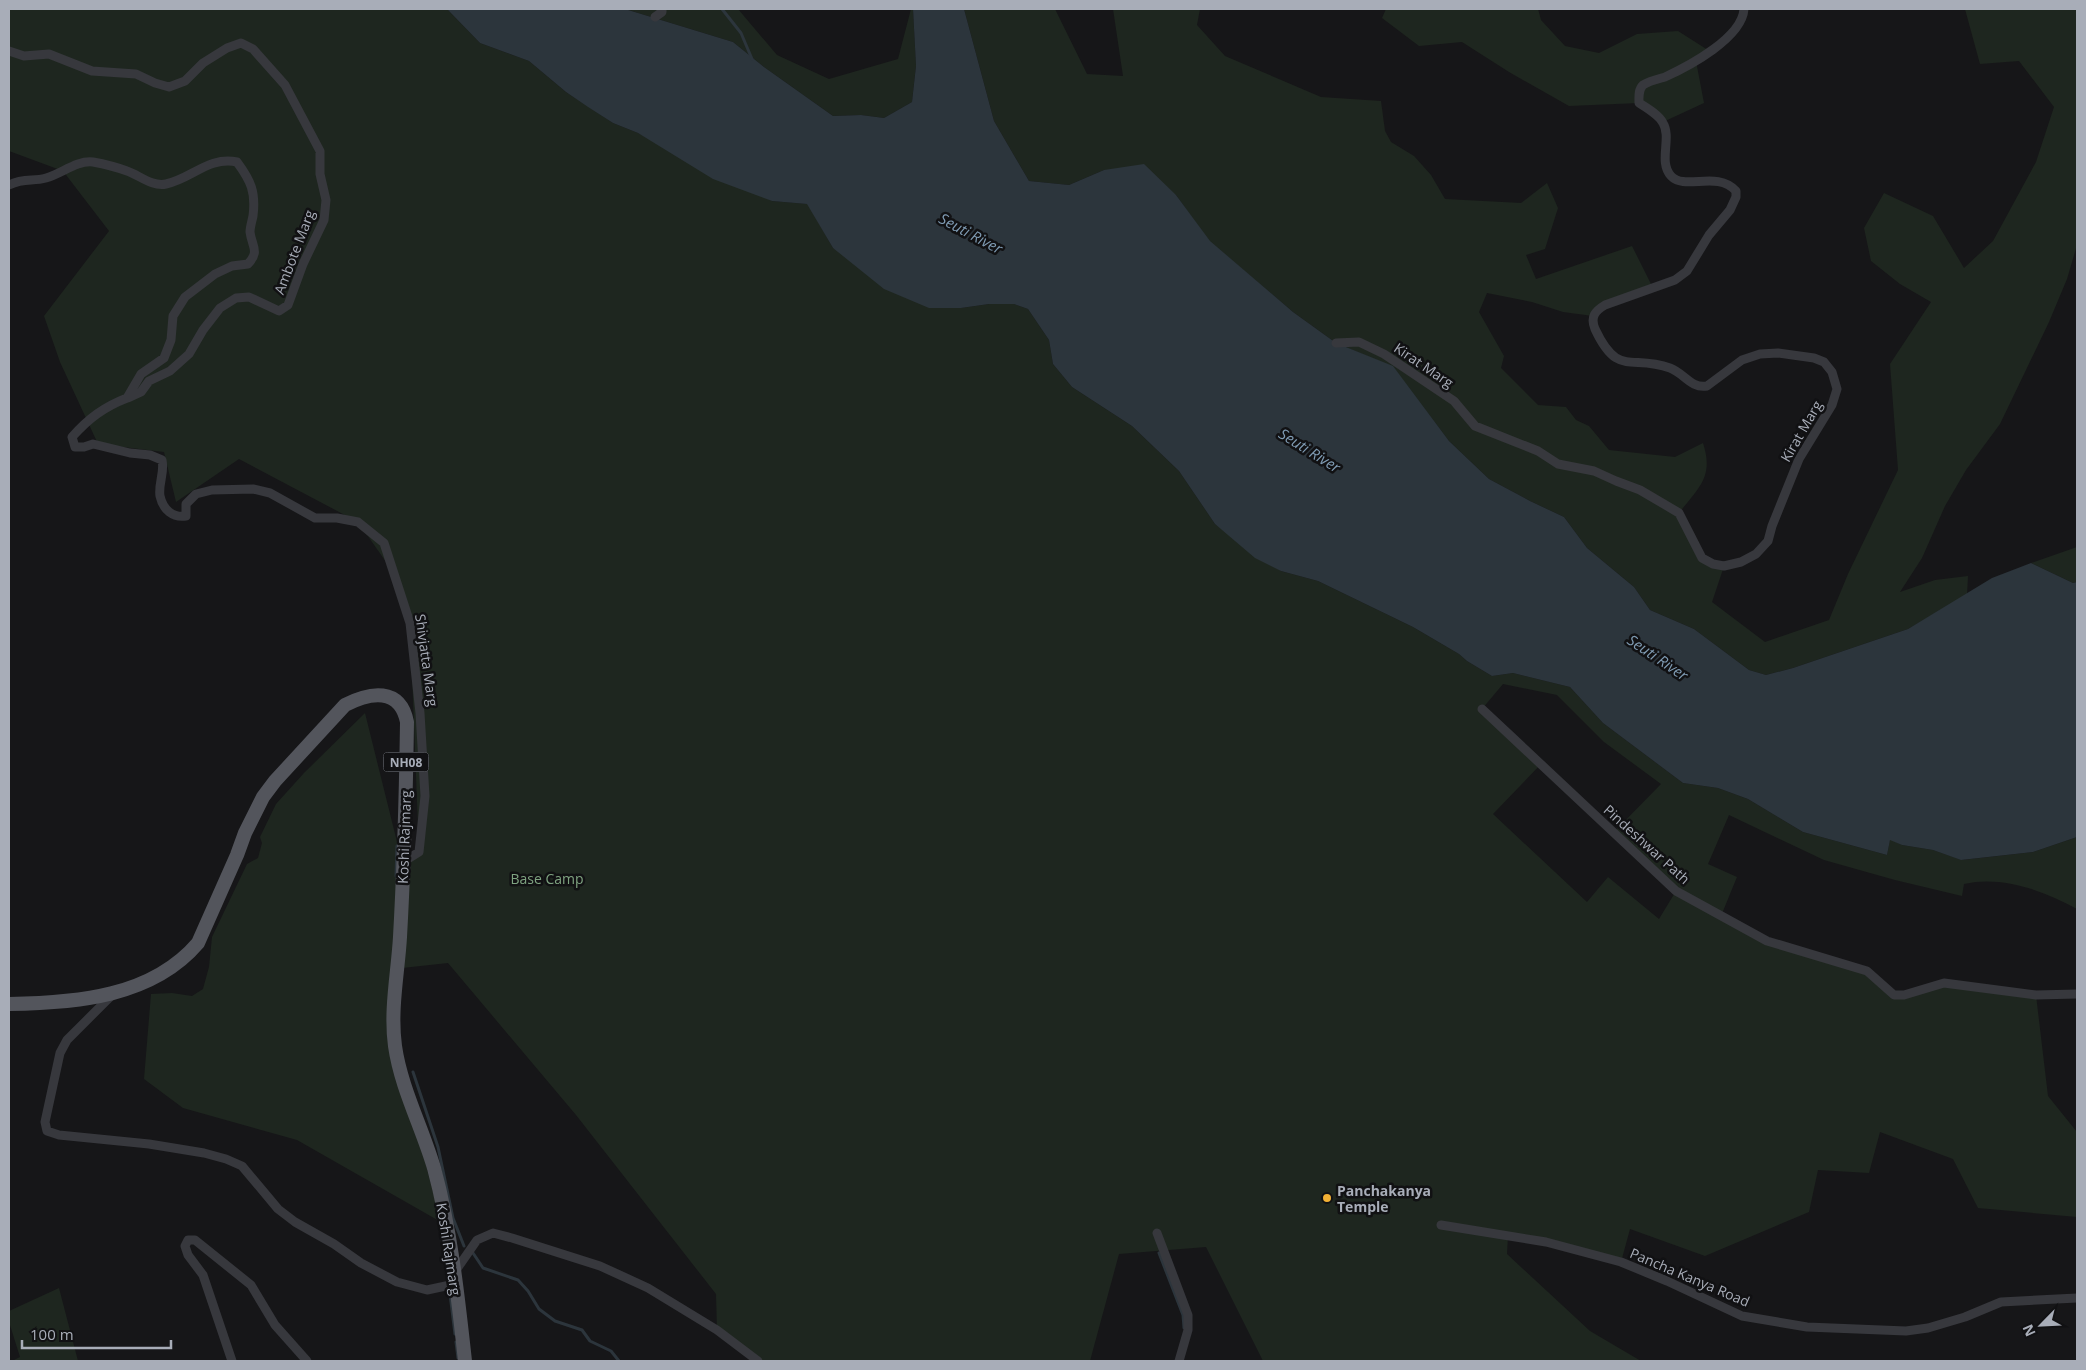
<svg xmlns="http://www.w3.org/2000/svg" width="2086" height="1370" font-family="'Open Sans',sans-serif">
<style>
.green{fill:#1e261f;fill-rule:evenodd}
.water{fill:#2c353c}
.lines{fill:none;stroke-linecap:round;stroke-linejoin:round}
.stream{stroke:#2c353c;stroke-width:3}
.minor{stroke:#37383d;stroke-width:9}
.primary{stroke:#53555c;stroke-width:14}
.poi-dot{fill:#f2b134;stroke:#111113;stroke-width:2}
.labels{text-anchor:middle;dominant-baseline:central;stroke-width:5;stroke-linejoin:round;paint-order:stroke}
.shield{fill:#111113;stroke:#7b7e86;stroke-width:1}
.shield-label{font-size:12px;font-weight:bold;fill:#a8adb8}
.street-label{font-size:14px;fill:#a8adb8;stroke:#111113}
.park-label{font-size:14px;fill:#7fa381;stroke:#111113}
.poi-label{font-size:14px;font-weight:bold;fill:#a8adb8;stroke:#111113;text-anchor:start}
.water-label{font-size:15px;font-style:italic;fill:#7f9bb3;stroke:#111113}
</style>
<rect width="100%" height="100%" fill="#161618"/>
<path class="green" d="M9 9H447L480 43 529 61 566 92 613 123 638 133 772 201 808 204 833 248 961 308 989 304H1014L1028 309 1049 340 1053 364 1072 387 1132 426 1179 471 1215 524 1281 571 1318 581 1413 627 1459 654 1467 661 1492 676 1513 673 1570 687 1603 723 1683 783 1718 788 1748 799 1803 832 1887 855 1890 839 1902 845 1933 850 1962 860 2033 852 2077 837V909C2044 891 2002 875 1964 884L1962 896 1895 880 1824 860 1729 815 1708 864 1737 877 1721 916 1767 941 1867 971 1894 995 1944 983 2036 995 2048 1096 2077 1132V1217L1978 1208 1953 1159 1880 1132 1869 1173 1818 1170 1809 1212 1705 1256 1630 1229 1621 1262 1508 1236 1507 1254 1590 1331 1641 1361H1263L1206 1247 1119 1254 1090 1361H758L717 1330 716 1294 576 1115 448 963 393 969 389 1024 441 1222 297 1140 183 1108 144 1079 151 994 172 993 192 996 203 989 209 967 212 937 247 864 258 858 262 843 260 837 276 804 304 773 365 713 402 862 419 852 410 623 398 579 358 522 239 459 176 502 164 452 98 444 60 362 44 316 109 231 63 171 9 151ZM1503 684 1557 695 1604 742 1661 784 1613 833 1676 891 1659 919 1608 877 1587 902 1493 814 1542 763 1482 709Z
M625 9H738L777 55 829 79 898 59 911 9H913L916 66 912 102 884 118 861 115 833 116 764 67 733 42Z
M964 9H1055L1087 74 1123 76 1113 9H1200L1197 25 1225 56 1321 97 1381 101 1385 131 1391 142 1414 156 1431 175 1445 199 1521 203 1547 183 1558 208 1545 249 1526 255 1536 279 1632 246 1653 288 1626 299 1593 316 1563 312 1532 302 1487 293 1479 312 1504 356 1501 368 1538 405 1566 407 1576 420 1589 426 1609 450 1675 457 1703 443C1714 477 1699 487 1679 513L1702 558 1724 566 1712 602 1765 642 1829 620 1848 574 1898 470 1890 364 1931 302 1900 284 1871 261 1864 228 1884 193 1933 216 1964 268 1993 241 2036 162 2054 107 2019 61 1980 64 1965 9H2077V245L2067 279 2049 322 2000 424 1966 470 1945 506 1922 558 1900 592 1935 580 1968 576 1967 595 1908 629 1793 668 1766 675 1749 670 1694 629 1650 610 1634 587 1587 548 1564 517 1530 501 1489 479 1449 441 1393 367 1336 343 1293 312 1209 241 1176 195 1104 170 1069 185 1029 181 994 121Z
M1386 9H1538L1541 20 1565 46 1599 53 1637 34 1678 31 1711 52 1696 61 1704 103 1663 122 1639 103 1569 106 1509 72 1462 42 1419 46 1382 18Z
M2077 547V582L2073 583 2031 563Z
M59 1288 78 1361H12L20 1357 9 1322V1311Z"/>
<path class="water" d="M447 9H625L733 42 764 67 833 116 861 115 884 118 912 102 916 66 913 9H964L994 121 1029 181 1069 185 1104 170 1144 164 1176 195 1210 241 1293 312 1336 343 1393 366 1449 441 1489 479 1530 501 1564 517 1587 548 1634 587 1650 610 1694 629 1749 670 1766 675 1793 668 1908 629 1992 578 2031 563 2073 583 2077 582V837L2033 852 1961 860 1933 850 1902 845 1890 840 1887 855 1803 832 1748 799 1718 788 1683 783 1603 723 1570 687 1513 673 1492 676 1467 661 1459 654 1413 627 1318 581 1281 571 1255 558 1215 524 1179 471 1132 426 1072 387 1053 364 1049 340 1028 309 1014 304H989L961 308H929L884 289 833 248 807 204 772 201 713 179 638 133 613 123 588 107 566 92 529 61 480 43Z"/>
<g class="lines">
<path class="stream" d="M722 9 741 33 752 59
M396 876 397 846
M413 1072 438 1147 453 1218 464 1246
M473 1253 483 1268 518 1280 528 1291 539 1309 555 1321 582 1330 590 1341 611 1351 619 1361
M1159 1253 1183 1315 1184 1328
M450 1294 455 1334
M456 1342 458 1358"/>
<path class="minor" d="M655 17 662 12V9
M9 51 24 56 49 54 92 71 136 74 155 83 169 87 185 81 203 63 227 48 241 43 253 49 285 85 320 151V174L326 200 324 220 303 264 288 305 279 311 249 297 236 298 220 308 203 330 189 354 170 371 149 381 141 392 128 398
M9 185C25 177 32 182 46 178 61 174 77 160 93 162 104 164 116 167 127 171 139 175 152 187 166 184 191 179 209 156 237 162 251 181 256 192 253 216 252 221 250 227 250 232 252 247 260 251 248 264L232 266 215 274 185 297 173 316 171 340 164 358 141 374 127 398C104 407 89 418 72 437L75 447H84L93 444 130 453 150 455 162 460C165 472 158 484 160 496 163 510 173 518 186 516V504L196 494 212 490 253 489 270 493 315 518H337L358 522 384 543 410 623 420 713 425 796 419 852 403 862
M1336 343 1359 342 1384 354 1454 401 1475 426 1538 451 1558 464 1594 471 1616 481 1640 490 1679 513 1702 558 1713 564 1724 566 1741 562 1756 554 1768 541 1772 526 1799 459 1832 405 1837 389 1832 372 1824 362 1814 358 1778 353 1760 354 1742 360 1707 386C1691 389 1684 373 1670 368 1631 354 1618 378 1595 329 1590 317 1595 311 1605 305L1675 280 1687 271 1709 235 1730 210 1736 197V191C1717 170 1685 191 1671 176 1658 162 1672 138 1663 123 1659 115 1647 108 1639 103 1639 97 1638 90 1643 85 1649 81 1658 79 1665 77 1689 66 1742 38 1744 9
M1482 709 1676 891 1767 941 1867 971 1894 995H1904L1944 983 2036 995 2077 994
M113 994 67 1040 60 1053 45 1122 47 1131 59 1135 149 1144 204 1153 226 1159 242 1166 278 1209 295 1222 334 1244 361 1263 397 1282 427 1290 455 1284
M1441 1225 1546 1242 1621 1262 1667 1281 1742 1316 1807 1327 1906 1331 1928 1328 1965 1317 2001 1302 2077 1298
M1157 1233 1188 1315V1330L1179 1361
M454 1273 477 1240 493 1233 512 1238 600 1266 648 1288 717 1330 758 1361
M232 1361 203 1275 188 1255 185 1246 188 1240H195L251 1285 275 1325 307 1361"/>
<path class="primary" d="M9 1004C76 1003 152 997 198 943L237 855 245 833 263 797 275 781 345 705C370 692 400 687 407 722 406 793 404 865 400 937 398 972 390 1010 395 1046 401 1088 422 1127 434 1168 451 1231 458 1297 465 1361"/>
</g>
<circle class="poi-dot" cx="1327" cy="1198" r="5"/>
<g class="labels">
<rect class="shield" x="383.5" y="752.5" width="45" height="19" rx="4"/>
<g class="shield-label">
<text x="406" y="762">NH08</text>
</g>
<g class="street-label">
<text transform="translate(294 252) rotate(-69)">Ambote Marg</text>
<text transform="translate(1424 365) rotate(34)">Kirat Marg</text>
<text transform="translate(1801 431) rotate(-60)">Kirat Marg</text>
<text transform="translate(427 660) rotate(82)">Shivjatta Marg</text>
<text transform="translate(404 837) rotate(-88)">Koshi Rajmarg</text>
<text transform="translate(1647 844) rotate(42)">Pindeshwar Path</text>
<text transform="translate(449 1249) rotate(81)">Koshi Rajmarg</text>
<text transform="translate(1690 1277) rotate(23)">Pancha Kanya Road</text>
</g>
<g class="park-label">
<text x="547" y="878">Base Camp</text>
</g>
<g class="poi-label">
<text x="1337" y="1190">Panchakanya<tspan x="1337" dy="16">Temple</tspan></text>
</g>
<g class="water-label">
<text transform="translate(971 233) rotate(28)">Seuti River</text>
<text transform="translate(1310 450) rotate(32)">Seuti River</text>
<text transform="translate(1658 657) rotate(34)">Seuti River</text>
</g>
</g>
<rect width="2086" height="1370" fill="none" stroke="#a8adb8" stroke-width="20"/>
<g transform="translate(2041 1325) rotate(246)" stroke="#111113" stroke-width="4" paint-order="stroke">
<path d="M0-4L9 19L0 12L-9 19Z" fill="#a8adb8"/>
<text y="-8" font-size="14" font-weight="bold" text-anchor="middle" fill="#a8adb8">N</text>
</g>
<path d="M22 1340v8h149v-8" fill="none" stroke="#a8adb8" stroke-width="2.5"/>
<text x="30" y="1340" font-size="15" fill="#a8adb8" stroke="#111113" stroke-width="4" paint-order="stroke">100 m</text>
</svg>
